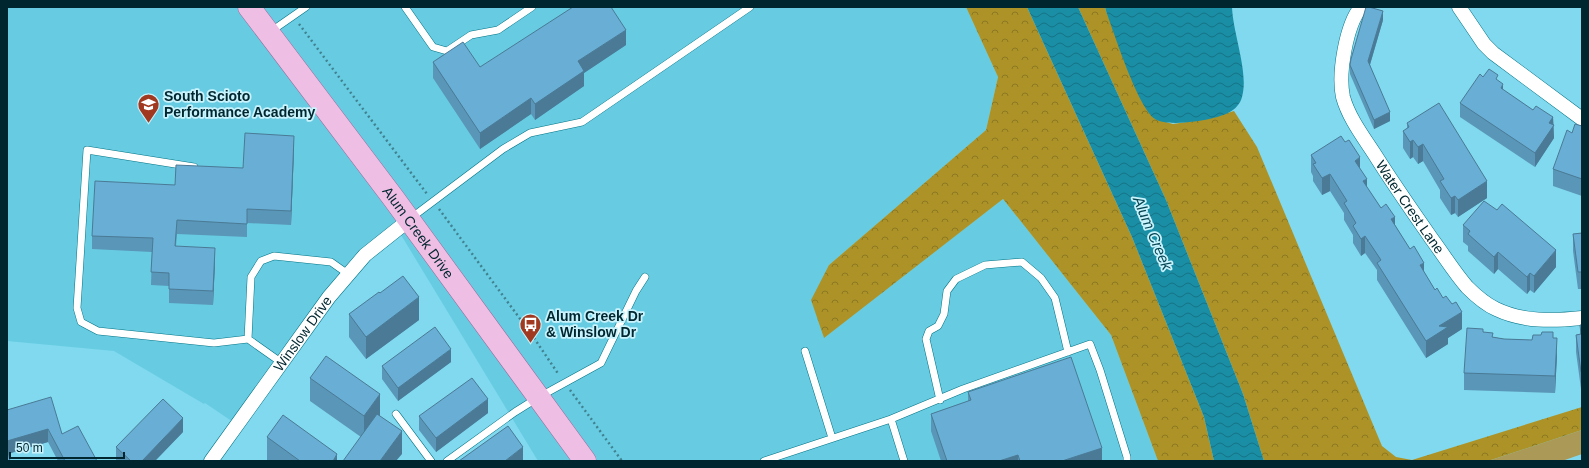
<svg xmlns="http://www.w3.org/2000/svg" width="1589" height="468" font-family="Helvetica,sans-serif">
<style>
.built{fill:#67cce2}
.grass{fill:#ab9957}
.forest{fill:url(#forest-crowns)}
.water{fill:url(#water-waves)}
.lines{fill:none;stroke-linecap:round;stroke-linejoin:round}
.lane-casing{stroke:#007386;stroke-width:8}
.street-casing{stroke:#007386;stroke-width:15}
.primary-casing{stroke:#946d9a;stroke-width:23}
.path{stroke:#418291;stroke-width:2.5;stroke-dasharray:2 3;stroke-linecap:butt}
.lane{stroke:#fff;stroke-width:7}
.street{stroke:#fff;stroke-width:14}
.primary{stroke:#efbee5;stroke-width:22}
.wall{fill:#5a96b7}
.shaded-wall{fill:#4a7a95}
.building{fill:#69aed5;stroke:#4a7a95}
.labels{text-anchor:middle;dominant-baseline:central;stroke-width:3.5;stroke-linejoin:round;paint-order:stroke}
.poi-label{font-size:14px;font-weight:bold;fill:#002730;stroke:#c9f3fd;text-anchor:start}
.street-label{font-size:14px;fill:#002730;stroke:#c9f3fd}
.water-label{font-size:15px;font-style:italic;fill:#064653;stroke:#c9f3fd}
</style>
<defs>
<pattern id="forest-crowns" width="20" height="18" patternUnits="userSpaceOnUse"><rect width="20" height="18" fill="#ad9327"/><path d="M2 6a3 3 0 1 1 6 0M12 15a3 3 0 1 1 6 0" fill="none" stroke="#8a7822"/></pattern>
<pattern id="water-waves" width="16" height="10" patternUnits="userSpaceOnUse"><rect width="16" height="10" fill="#1a8ea4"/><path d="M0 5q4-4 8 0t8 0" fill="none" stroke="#157486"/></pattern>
</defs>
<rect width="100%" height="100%" fill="#80d9ee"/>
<path class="built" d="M7 7H966L998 77 986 130 829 265 823 337 1003 199 1111 335 1158 461H538L395 225 307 318 239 426 205 403 204 404 114 351 7 341Z"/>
<path class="grass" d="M1582 430V454L1562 461H1488Z"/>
<path class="forest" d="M966 7H1027L1132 237 1204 417 1214 461H1158L1111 335 1003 199 824 338 811 300 829 265 986 130 998 77Z
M1078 7H1105L1106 11 1155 119 1173 124 1207 119 1234 111 1257 147 1382 446 1396 457 1412 460 1582 407V430L1488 461H1264L1243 394 1166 200Z"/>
<path class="water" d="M1027 7H1078L1166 200 1243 394 1264 461H1214L1204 417 1132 237Z
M1105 7H1232C1233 34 1249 73 1242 97 1238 112 1222 116 1209 119 1197 122 1165 126 1155 119 1138 108 1114 33 1106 11Z"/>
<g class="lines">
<defs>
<path id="lane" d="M405 7 433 47 447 51 471 35 498 30 532 7
M270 32 306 7
M194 167 87 150 77 308 81 322 98 331 214 343 248 339 282 363
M411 218 503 149 530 133 582 122 750 7
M248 339 251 277 261 261 274 256 331 262 348 274
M805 351 832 438
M940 400 926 339 929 331 938 326 944 314 947 291 956 279 985 265 1022 262 1041 278 1055 298 1068 352
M396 414 431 461
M891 419 904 461
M447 461 515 412 539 397 601 363 636 291 645 277
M764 461 891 419 963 389 1090 344 1100 370 1127 457V461"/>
<g id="street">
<path id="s1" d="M1361 7C1346 25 1338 74 1343 97 1349 119 1365 139 1377 158 1394 185 1413 212 1431 238 1443 254 1454 272 1467 287 1475 295 1485 304 1496 309 1523 322 1553 321 1582 318"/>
<path d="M1459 7 1484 44 1493 53 1582 119"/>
<path id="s2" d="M211 461 329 297 365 255 409 220"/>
</g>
<g id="primary">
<path id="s3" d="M249 7 394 199 585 461"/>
</g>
</defs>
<use href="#lane" class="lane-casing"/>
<use href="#street" class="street-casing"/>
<use href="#primary" class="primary-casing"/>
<path class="path" d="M299 24 427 194
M439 209 532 335 559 375
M570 390 622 461"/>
<use href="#lane" class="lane"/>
<use href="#street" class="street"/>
<use href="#primary" class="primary"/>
</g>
<path class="wall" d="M1383 20 1370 65 1390 121 1374 129 1350 74V65Z
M626 45 584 73V86L535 120 531 114 480 149 433 78V62L480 67Z
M1498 81 1503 90 1533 110 1553 117 1554 138 1535 167 1460 117V103Z
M1407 123 1487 198 1458 217 1455 213 1451 215 1440 198V190L1423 161 1418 164 1413 157 1410 159 1403 148V131L1407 129Z
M1582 126V196L1553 186V169L1572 133Z
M294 149 291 225 247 223V237L177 234 176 246 215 262 213 305 169 303V286L151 285 152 252 92 249V236L175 185 243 168Z
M1311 155 1360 169 1367 188 1381 208 1395 225 1435 290 1462 329 1448 338V344L1426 358 1377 280V270L1365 253 1361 256 1353 243V235L1344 220V213L1330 191 1322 195 1313 181V176L1311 172Z
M1463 225 1556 267 1534 293 1530 290 1527 294 1498 269 1494 274 1468 251V246L1463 242Z
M1582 233V289H1578L1573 251V234Z
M380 293 419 320 366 359 349 337V314Z
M1580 325H1582V389H1581L1576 352V335L1580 334Z
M1483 332 1493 337 1504 339 1532 340 1553 338 1557 355 1555 393 1464 390V373Z
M451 362 398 401 382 379V366Z
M310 378 380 416 402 454 361 437 310 401Z
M968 392 1102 461H941L931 431V414L968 401Z
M7 410 62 434 97 461H58L48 442 8 454 7 461Z
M488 413 436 452 419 430V416Z
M183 432 155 461H116V447Z
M267 437 337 461H268L267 460Z"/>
<path class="shaded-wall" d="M1383 11V20L1368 71V61Z
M626 30V45L584 73V86L535 120V104L578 61Z
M1503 84V97L1501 88Z
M531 98V114L480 149V133Z
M1390 112V121L1374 129V120Z
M1553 117 1554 138 1535 167V153L1549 123Z
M294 136V149L291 225V211Z
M1413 140V157L1410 159V142Z
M1423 144V161L1418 164V147Z
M1360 157V174L1355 161Z
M1330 174V191L1322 195V178Z
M1367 179V196L1363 181Z
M1487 181V198L1458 217V200Z
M1455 196V213L1451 215V198Z
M1395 217V234L1391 219Z
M1365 236V253L1361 256V239Z
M215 248V262L213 305V291Z
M1556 250V267L1534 293V276Z
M1498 252V269L1494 274V257Z
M1424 263V280L1420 265Z
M1530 273V290L1527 294V277Z
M419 297V320L366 359V337Z
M1462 312V329L1448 338V344L1426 358V341L1439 326Z
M1557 338V355L1555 393V376Z
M451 349V362L398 401V388Z
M380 394V417L364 439V416Z
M488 399V413L436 452V438Z
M183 418V432L155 461H142Z
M48 429V442L7 454V441Z
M402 431V454L396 461H380Z
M523 447V461H505Z
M1102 448V461H1062Z
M337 454V461H333Z
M1018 455V461H999Z"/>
<path class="building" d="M573 7H611L626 30 578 61 584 71 535 104 531 98 480 133 433 62 463 42 480 67Z
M1366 7H1369L1383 11 1368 61 1390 112 1374 120 1350 65 1351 59Z
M1489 69 1498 75 1496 79 1503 84 1501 88 1533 110 1536 106 1553 117 1549 123 1554 125 1535 153 1460 103 1480 74 1483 77Z
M1439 103 1487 181 1458 200 1455 196 1451 198 1440 181 1444 179 1423 144 1418 147 1413 140 1410 142 1403 131 1409 127 1407 123Z
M1575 124 1582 126V179L1553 169 1567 130 1572 133Z
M245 133 294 136 291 211 247 209V224L177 220 175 246 215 248 213 291 169 289V273L151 272 153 238 92 236 95 181 175 185 176 165 243 168Z
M1341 136 1345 142 1349 140 1360 157 1355 161 1367 179 1363 181 1381 208 1386 204 1395 217 1391 219 1410 249 1414 246 1424 263 1420 265 1435 290 1437 288 1443 298 1446 296 1452 304 1456 302 1462 312 1439 326 1448 327 1426 341 1377 263 1381 260 1365 236 1361 239 1353 226 1356 223 1344 203 1347 201 1330 174 1322 178 1313 164 1316 163 1311 155Z
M1484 201 1497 210 1502 204 1556 250 1534 276 1530 273 1527 277 1498 252 1494 257 1468 234 1470 231 1463 225Z
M1582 233V272H1578L1573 234Z
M403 276 419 297 366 337 349 314 379 292 380 293Z
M1580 325H1582V372H1581L1576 335 1581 334Z
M435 327 451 349 398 388 382 366Z
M1467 328 1483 329V332L1493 333 1492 337 1504 339 1532 340 1533 335H1541L1542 332H1553V338H1557L1555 376 1464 373Z
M326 356 380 394 364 416 310 378Z
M1071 357 1102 448 1062 461H1020L1018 455 999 461H947L931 414 971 400 968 392Z
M472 378 488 399 436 438 419 416Z
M51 397 62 434 78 426 97 461H65L48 429 7 441V410Z
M163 399 183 418 142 461H131L116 447Z
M377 414 402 431 380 461H343Z
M283 415 337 454 333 461H300L267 437Z
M508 426 523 447 505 461H459Z
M7 447 10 461H7Z"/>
<defs>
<symbol id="school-pin" viewBox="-11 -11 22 30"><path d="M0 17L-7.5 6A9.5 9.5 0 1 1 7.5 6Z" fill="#a13920" stroke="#c9f3fd"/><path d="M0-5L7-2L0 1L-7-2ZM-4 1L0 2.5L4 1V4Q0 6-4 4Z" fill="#fff"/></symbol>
<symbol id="bus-pin" viewBox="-11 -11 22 30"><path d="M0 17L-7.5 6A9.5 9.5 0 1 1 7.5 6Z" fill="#a13920" stroke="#c9f3fd"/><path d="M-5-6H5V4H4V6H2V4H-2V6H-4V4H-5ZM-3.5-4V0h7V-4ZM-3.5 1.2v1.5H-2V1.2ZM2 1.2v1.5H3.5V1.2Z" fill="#fff"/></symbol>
</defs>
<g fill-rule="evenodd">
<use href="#school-pin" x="136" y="92" width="25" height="34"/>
<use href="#bus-pin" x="518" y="312" width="25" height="34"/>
</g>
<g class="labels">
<g class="poi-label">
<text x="164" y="96">South Scioto<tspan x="164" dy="16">Performance Academy</tspan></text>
<text x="546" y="316">Alum Creek Dr<tspan x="546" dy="16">&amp; Winslow Dr</tspan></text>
</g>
<g class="street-label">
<text stroke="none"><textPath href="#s1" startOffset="223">Water Crest Lane</textPath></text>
<text stroke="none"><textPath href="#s3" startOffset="282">Alum Creek Drive</textPath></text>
<text stroke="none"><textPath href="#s2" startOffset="157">Winslow Drive</textPath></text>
</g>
<g class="water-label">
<text transform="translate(1153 233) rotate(67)">Alum Creek</text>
</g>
</g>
<rect width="1589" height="468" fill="none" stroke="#002730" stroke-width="16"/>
<path d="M10 452v6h114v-6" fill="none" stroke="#002730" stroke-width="2"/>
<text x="16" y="452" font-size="12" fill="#002730" stroke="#c9f3fd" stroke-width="3" paint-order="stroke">50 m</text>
</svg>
